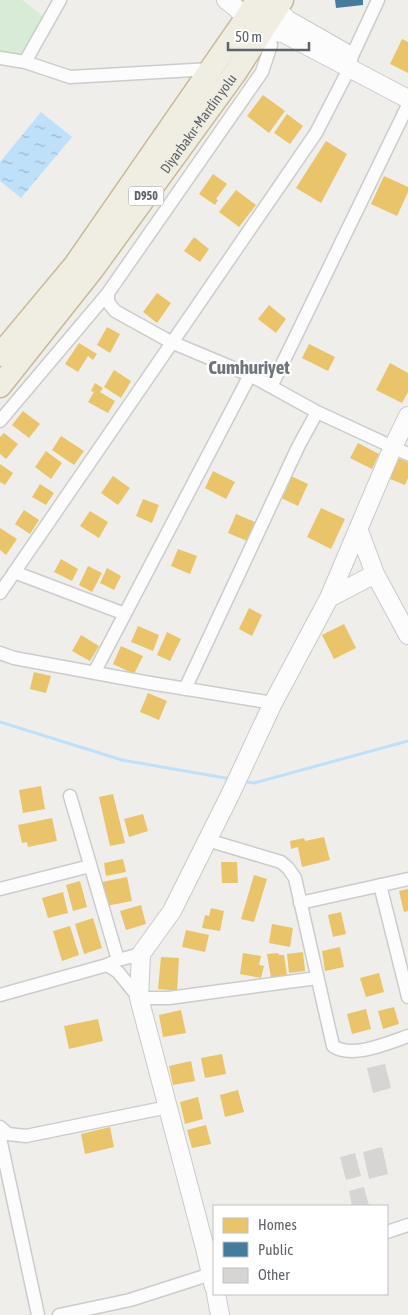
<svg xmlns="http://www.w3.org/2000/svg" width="408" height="1315" font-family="'Asap Condensed',sans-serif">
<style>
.park{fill:#d8ebd6}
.water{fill:url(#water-ripples)}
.homes{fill:#e9c46a}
.public{fill:#457b9d}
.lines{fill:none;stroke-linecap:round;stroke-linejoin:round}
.stream{stroke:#bfe0f9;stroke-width:3}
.building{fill:#d6d5d3}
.street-casing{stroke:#cbcccc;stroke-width:15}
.secondary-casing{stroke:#cacacb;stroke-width:20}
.highway-casing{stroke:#c8b996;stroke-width:25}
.street{stroke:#fdfcfc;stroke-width:12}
.secondary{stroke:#fdfcfc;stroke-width:18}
.highway{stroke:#f0ede3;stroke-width:22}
.labels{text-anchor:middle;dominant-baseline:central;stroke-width:5;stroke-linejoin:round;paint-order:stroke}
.shield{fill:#fff;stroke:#8f9295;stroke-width:1}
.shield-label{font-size:12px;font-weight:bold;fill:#5f6368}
.street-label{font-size:14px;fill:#5f6368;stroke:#fff}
.district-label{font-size:19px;font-weight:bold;fill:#70757a;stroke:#fff}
</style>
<defs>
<pattern id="water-ripples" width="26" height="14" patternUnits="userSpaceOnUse" patternTransform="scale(1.25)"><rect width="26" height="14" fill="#bfe0f9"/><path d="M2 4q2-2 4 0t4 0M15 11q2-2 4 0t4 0" fill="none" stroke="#9eb9cd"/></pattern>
</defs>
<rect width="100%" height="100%" fill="#efeeea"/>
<path class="park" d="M0 0H22L44 17 21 56 0 52Z"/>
<path class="water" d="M41 112 72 137 21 198 0 181V162Z"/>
<path class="homes" d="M402 39 408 42V73L390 64Z
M263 95 285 111 269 133 247 116Z
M287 114 303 126 290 144 274 133Z
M326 141 347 154 321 203 296 188Z
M213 174 227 184 216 199 218 200 215 205 199 194Z
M384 176 408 187V192L397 216 371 204Z
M236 190 256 205 239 227 219 212Z
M194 237 209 249 200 262 184 251Z
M157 293 171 303 157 323 143 312Z
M269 305 286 319 276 333 258 319Z
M107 327 120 334 110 353 97 345Z
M79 343 97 354 93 360 88 356 78 372 65 364Z
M309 344 335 357 328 371 302 358Z
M390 363 408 373V392L402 403 376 390Z
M114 370 131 381 121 398 104 387Z
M95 383 103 388 100 392 115 401 108 413 88 402 94 392 91 391Z
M23 411 40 424 29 438 12 425Z
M4 433 18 444 6 459 0 454V437Z
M61 436 84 451 74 465 52 450Z
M358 443 379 454 372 469 350 458Z
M46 451 62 463 51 479 35 467Z
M398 458 408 462V478L405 485 390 479Z
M0 464 13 473 5 485 0 482Z
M213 471 235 482 226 499 205 488Z
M113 476 130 488 118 505 101 493Z
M291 476 308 484 298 506 281 498Z
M40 484 54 493 46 505 32 497Z
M143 499 159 505 152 523 136 516Z
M321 508 345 519 331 549 307 537Z
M24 510 39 520 30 534 15 524Z
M90 511 108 522 99 538 80 526Z
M236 514 255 522 247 541 228 533Z
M0 528 17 539 6 555 0 550Z
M178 549 197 556 190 574 171 566Z
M61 559 78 569 72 581 54 572Z
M88 566 102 573 92 592 79 585Z
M107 568 121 576 114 590 100 583Z
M249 608 262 615 252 636 239 629Z
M344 624 356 648 334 659 322 635Z
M138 626 159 635 153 651 131 642Z
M167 632 181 639 170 661 157 655Z
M81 635 99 646 90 661 72 651Z
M121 646 143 656 134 674 113 664Z
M34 672 51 676 46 693 30 689Z
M148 693 167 701 159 720 140 712Z
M41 786 45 809 23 813 19 790Z
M113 794 125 843 110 846 99 797Z
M143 814 148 831 129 837 124 819Z
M52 818 57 841 28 847 27 842 22 843 18 825Z
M324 837 330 860 302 867 298 847 291 849 290 841 304 838 305 841Z
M123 859 126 872 106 876 104 863Z
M221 862H237L238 883H222Z
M254 875 267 879 254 922 241 919Z
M127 877 132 901 106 906 102 882Z
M80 881 87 907 73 911 66 885Z
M408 889V911L404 912 399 891Z
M63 892 68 913 48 918 42 898Z
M141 905 146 924 126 930 120 911Z
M211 908 224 911 220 931 202 928 205 915 209 916Z
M341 912 346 934 333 937 328 915Z
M93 918 102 948 84 954 75 924Z
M272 924 293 928 290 947 269 943Z
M70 926 79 955 62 961 53 931Z
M186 930 209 935 205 952 182 947Z
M340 947 344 967 325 971 322 951Z
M303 952 305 971 289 973 287 954Z
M243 953 261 956 259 965 264 966 261 978 240 974Z
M278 953 279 955H284L287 975 271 978 267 954Z
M161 957 179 958 177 991 158 989Z
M379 973 384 992 366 997 360 978Z
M394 1007 399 1024 383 1029 378 1011Z
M366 1009 371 1029 352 1034 347 1014Z
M181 1010 186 1033 163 1037 159 1015Z
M98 1019 103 1041 69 1049 64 1026Z
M222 1054 226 1074 205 1078 201 1058Z
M191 1061 195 1081 173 1085 169 1066Z
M238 1090 244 1112 225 1117 220 1095Z
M198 1097 203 1119 185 1124 180 1102Z
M206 1125 211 1144 192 1148 187 1130Z
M110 1127 114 1147 85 1154 81 1134Z"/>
<path class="public" d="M335 0H363V5L336 8Z"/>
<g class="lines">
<path class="stream" d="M0 722 122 760 231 779
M242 781 254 783 408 741"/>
</g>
<path class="building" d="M385 1064 391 1088 373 1093 367 1068Z
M382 1147 388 1174 369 1179 363 1152Z
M355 1153 361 1176 346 1180 340 1157Z
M364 1187 369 1206H352L349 1191Z"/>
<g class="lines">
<defs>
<path id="street" d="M264 30 271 45 262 72 108 293V302L115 311 171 342 250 375 317 412 408 454
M0 58 25 62 70 77 211 69
M25 62 60 0
M272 385 408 105
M0 421 108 293
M14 572 125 614
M0 593 316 133 350 67 352 56 378 0
M0 653 14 658 150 683 273 703
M94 673 250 375
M185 689 298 447 317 412
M70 796 118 960
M207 840 281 862 288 868 295 878 333 1046C352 1059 388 1043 408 1036
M380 885 408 997
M0 889 90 866
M300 903 408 879
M107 965 118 972 139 998H169L317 978
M0 995 107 965 118 960 141 954
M0 1127 8 1134 26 1136 168 1107
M0 1138 38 1315
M387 1232 408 1225
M59 1315 130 1300 214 1273"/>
<path id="secondary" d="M226 0C239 8 249 24 264 30 269 32 277 32 283 33L408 99
M267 3 276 9 288 20 344 52
M359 531 375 574 408 635
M329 598 375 574
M214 1287 205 1248 139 998 141 954 172 911 230 795 273 703 329 598 393 447 408 416
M216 1294 220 1315"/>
<g id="highway">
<path d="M0 355 75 265 247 17 257 0"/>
<path id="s1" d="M0 386 92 270 235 73 282 0"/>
</g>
</defs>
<use href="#street" class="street-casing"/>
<use href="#secondary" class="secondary-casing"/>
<use href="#highway" class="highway-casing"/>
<use href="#street" class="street"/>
<use href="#secondary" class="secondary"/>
<use href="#highway" class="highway"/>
</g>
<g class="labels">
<rect class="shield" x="128.5" y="186.5" width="35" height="19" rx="4"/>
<g class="shield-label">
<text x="146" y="196">D950</text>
</g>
<g class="street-label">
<text stroke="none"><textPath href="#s1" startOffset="329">Diyarbakır-Mardin yolu</textPath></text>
</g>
<g class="district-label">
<text x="249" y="367">Cumhuriyet</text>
</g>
</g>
<rect x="213" y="1205" width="175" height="90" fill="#ffffff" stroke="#bfc1c3"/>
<rect x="223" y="1218" width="25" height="15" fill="#e9c46a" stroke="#bfc1c3"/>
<text x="258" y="1230" font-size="15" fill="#5f6368">Homes</text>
<rect x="223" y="1242" width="25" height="15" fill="#457b9d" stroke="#bfc1c3"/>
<text x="258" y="1255" font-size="15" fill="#5f6368">Public</text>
<rect x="223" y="1268" width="25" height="15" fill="#d6d5d3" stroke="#bfc1c3"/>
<text x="258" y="1280" font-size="15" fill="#5f6368">Other</text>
<path d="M228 42v8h81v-8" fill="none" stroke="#5f6368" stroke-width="2.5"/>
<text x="235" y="42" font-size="15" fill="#5f6368" stroke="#ffffff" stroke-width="4" paint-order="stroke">50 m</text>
</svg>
